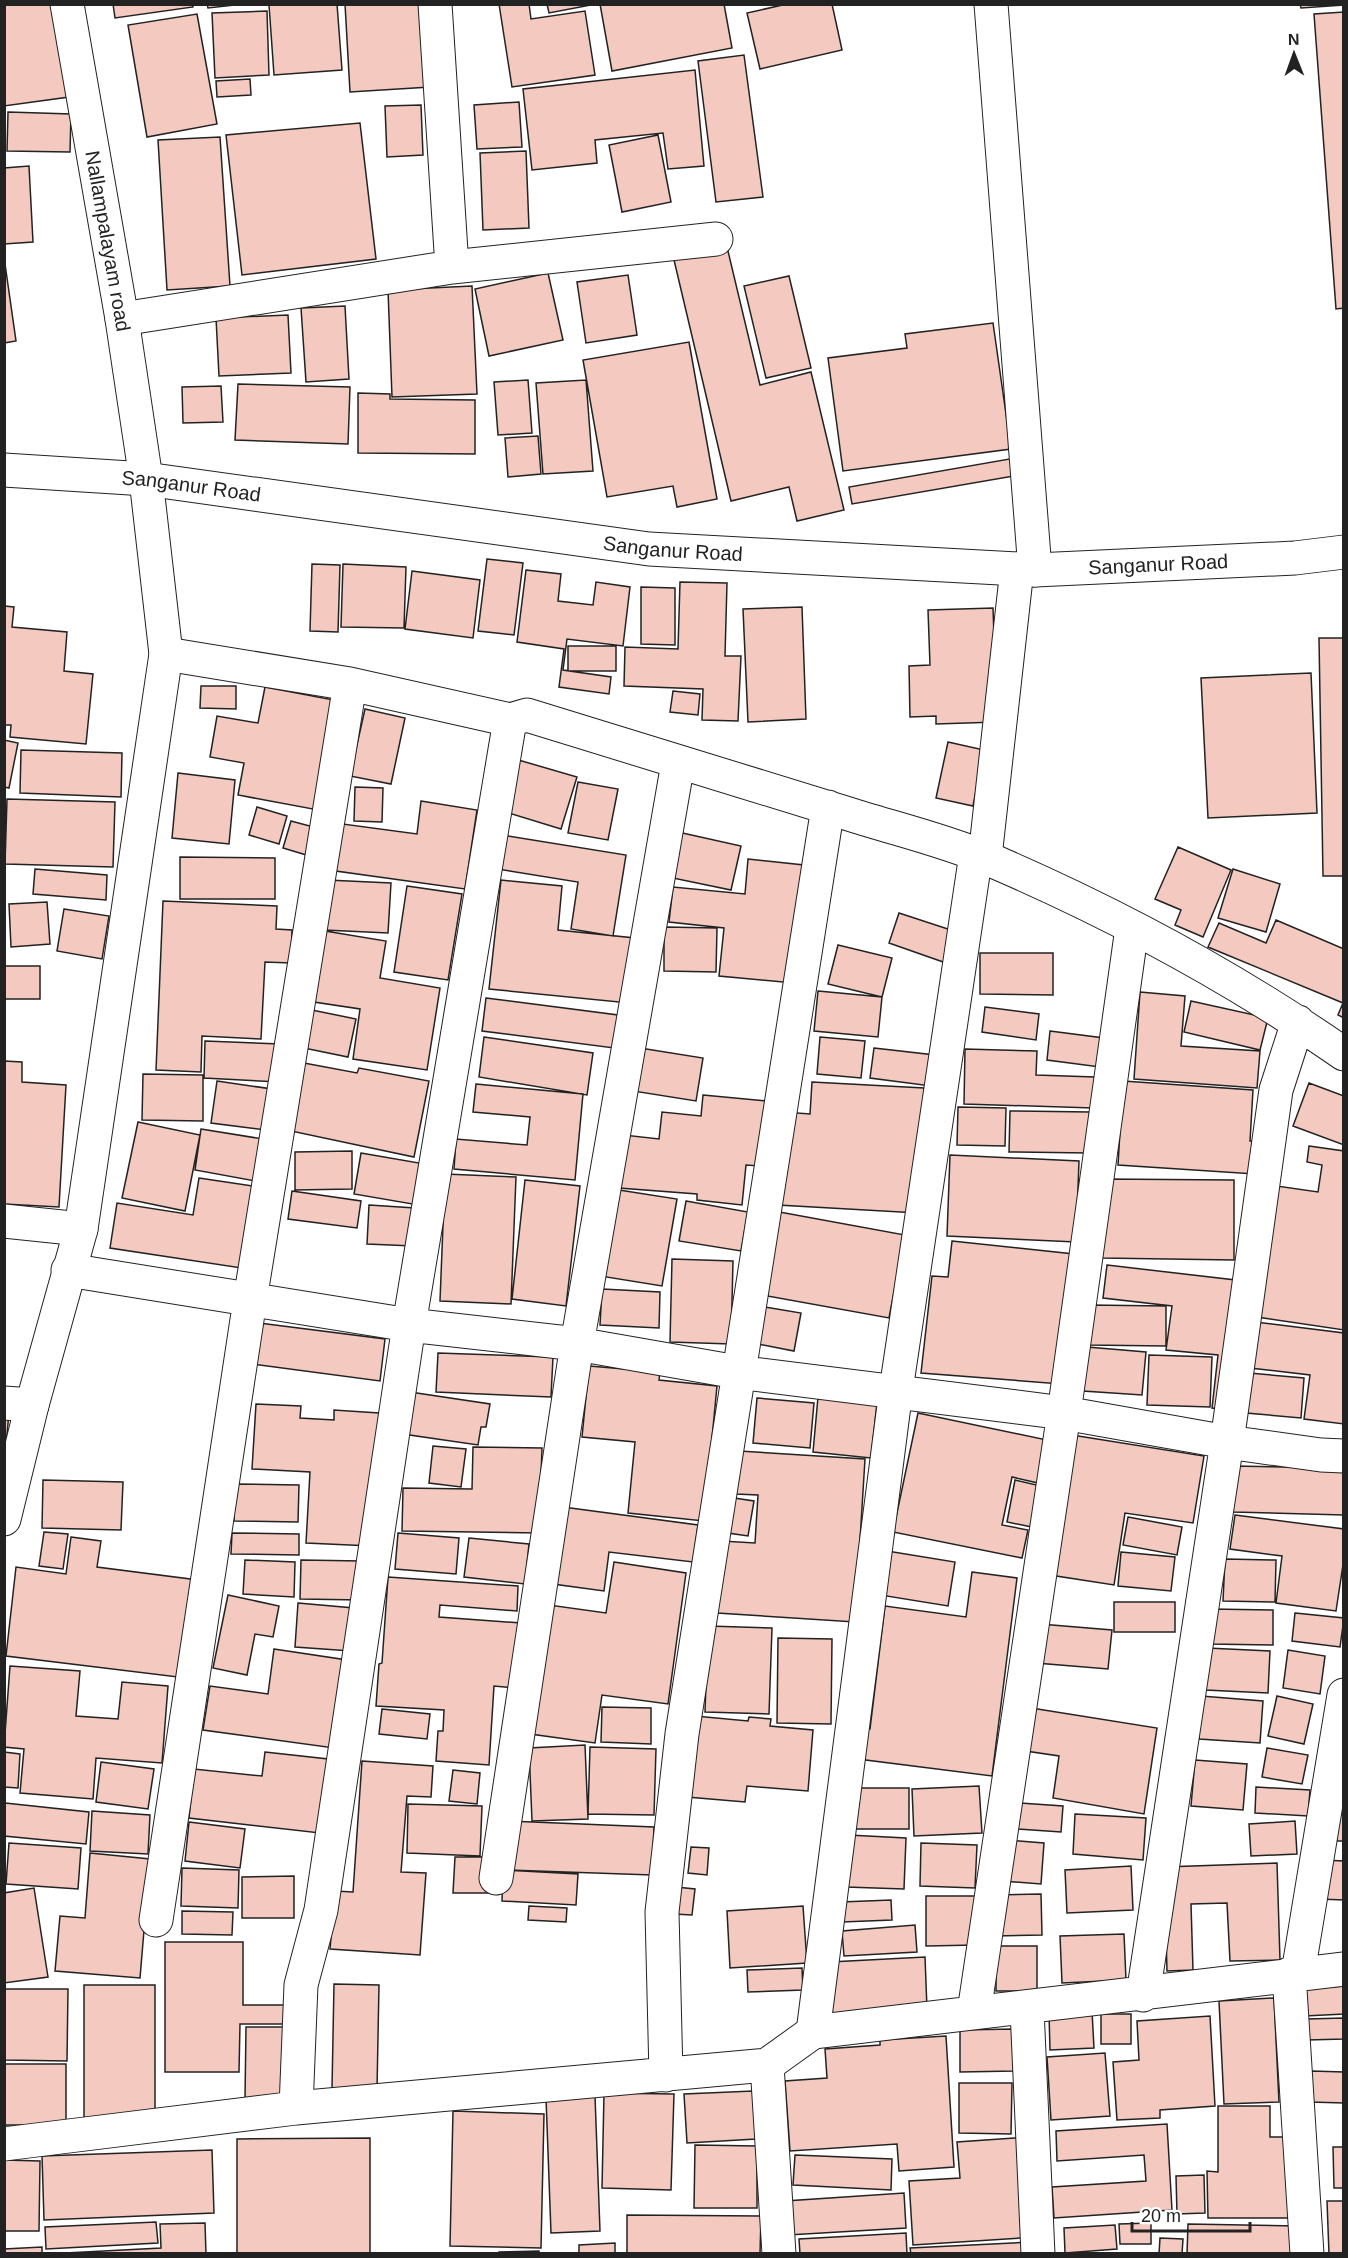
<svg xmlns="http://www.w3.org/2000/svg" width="1348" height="2258" font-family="Arial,sans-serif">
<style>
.building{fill:#f3c9c0;stroke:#222;stroke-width:1.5}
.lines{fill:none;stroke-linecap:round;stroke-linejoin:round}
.minor-casing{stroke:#222;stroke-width:35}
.tertiary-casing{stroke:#222;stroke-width:35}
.secondary-casing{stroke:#222;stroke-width:35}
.minor{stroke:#fff;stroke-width:33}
.tertiary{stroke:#fff;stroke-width:33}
.secondary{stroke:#fff;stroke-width:33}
.labels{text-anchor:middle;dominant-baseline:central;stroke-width:4.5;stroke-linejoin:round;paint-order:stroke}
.street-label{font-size:20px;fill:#222;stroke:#fff}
</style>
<rect width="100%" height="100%" fill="#fff"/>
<path class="building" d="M4 4H56L69 97 4 106Z
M113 4H192L193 7 115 18Z
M207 4H244L208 8Z
M337 4 342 70 274 75 269 5Z
M345 4H425L430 87 350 92Z
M499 4H529L531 19 585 11 595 75 512 87Z
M547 4H596L549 13Z
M600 4H724L732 48 612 71Z
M787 4H832L842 50 760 69 747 13Z
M1300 4H1344V5L1301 8Z
M267 11 269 75 215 78 212 13Z
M1344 12V308L1336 309 1314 14Z
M197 14 217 124 147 137 128 25Z
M744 55 763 197 716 202 698 61Z
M695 70 704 166 668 169 663 133 595 140 597 163 532 170 523 89Z
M250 79 251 95 217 97 216 81Z
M519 102 522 147 477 149 474 105Z
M421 105 423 155 387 157 385 106Z
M8 112 71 114 70 152 7 151Z
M360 123 376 259 242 275 226 135Z
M658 135 671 202 622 212 609 145Z
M220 137 230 286 167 290 158 140Z
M526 151 529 228 483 230 480 153Z
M29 166 33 242 4 244V168Z
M727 247 760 385 811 372 844 510 797 521 789 487 731 501 674 260Z
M4 257 16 341 4 343Z
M548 273 563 340 489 356 475 289Z
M628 275 637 335 586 343 577 282Z
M789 276 811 368 766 378 744 286Z
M472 286 477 394 392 397 388 290Z
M345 306 349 379 306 382 301 308Z
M288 315 291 373 219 376 216 318Z
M993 323 1011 449 843 471 828 358 907 348 905 334Z
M689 342 717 499 677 507 673 486 607 497 583 360Z
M528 380 532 433 498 435 494 382Z
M586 380 593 471 543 474 536 383Z
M238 384 350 387 348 444 235 440Z
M221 386 223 422 183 423 182 387Z
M358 393 390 394V399L475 400V454L358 453Z
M538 436 541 474 508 477 505 438Z
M1015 458 1019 475 852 504 849 487Z
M487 559 523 563 514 635 478 631Z
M312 564 340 565 338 632 310 631Z
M343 564 406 567 404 628 341 627Z
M526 570 561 574 558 601 593 605 596 582 630 587 623 646 567 639 563 670 611 677 609 694 559 687 564 649 517 642Z
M412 571 480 580 473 638 405 629Z
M680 582 727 583 725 656H741L738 721 702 720 703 689 624 686 625 647 678 649Z
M641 587 675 588V645L641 644Z
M4 606 14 607 12 627 67 632 64 671 93 674 86 744 10 737 11 725H4Z
M802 607 806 719 748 722 743 609Z
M993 608 997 722 936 724V716L910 717 909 666 930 665 928 610Z
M1319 638H1344V876H1323Z
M568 646H616V671H568Z
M1311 673 1317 813 1208 818 1201 678Z
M201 686H236V709L200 708Z
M265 687 339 701 318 810 238 795 244 763 210 757 217 716 258 723Z
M673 691 700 694 698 715 670 712Z
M365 709 405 718 391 784 350 776Z
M4 740 18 743 9 788 4 787Z
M948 742 984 750 973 806 936 798Z
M21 750 122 753 121 797 20 793Z
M515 759 577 777 561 829 499 810Z
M178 773 235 780 229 844 172 838Z
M578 782 618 789 608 840 568 833Z
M355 787 383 788 382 822 354 821Z
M7 799 115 802 113 867 5 864Z
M421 801 477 810 465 889 336 871 343 824 417 834Z
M257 807 287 816 279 844 249 835Z
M291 821 321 829 313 857 283 848Z
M678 832 741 846 731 890 668 877Z
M502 835 626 855 613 936 571 929 578 882 497 869Z
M1178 847 1231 870 1203 937 1175 925 1181 910 1155 899Z
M180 857 275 858V899H180Z
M748 859 804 865 793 983 719 976 724 928 669 922 673 887 745 894Z
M35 869 107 875 106 900 33 894Z
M1233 869 1280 884 1266 932 1218 918Z
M327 880 391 883 388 933 324 930Z
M501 880 562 886 558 930 635 938 629 1003 489 989Z
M407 886 462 894 448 980 394 972Z
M163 901 277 906 276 929 292 930 291 963 265 962 261 1039 202 1036 201 1072 156 1070Z
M47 902 50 944 11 947 9 904Z
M64 909 109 916 102 959 57 951Z
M899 913 957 932 946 963 889 943Z
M1276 920 1344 949V1018L1338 1015 1343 1003 1208 947 1219 923 1266 943Z
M664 927 717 928 716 972 664 971Z
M325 931 386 941 380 978 440 988 427 1070 353 1059 360 1009 314 1002Z
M838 945 892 958 882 997 828 984Z
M980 953H1053V995L980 994Z
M4 966H40V999H4Z
M818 991 882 997 878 1037 814 1031Z
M1140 992 1185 996 1181 1046 1260 1051 1257 1088 1134 1079Z
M486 998 618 1015 614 1048 482 1031Z
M1191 1001 1268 1018 1260 1050 1184 1032Z
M985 1007 1039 1014 1036 1040 982 1032Z
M302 1008 356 1019 348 1057 294 1046Z
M1050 1031 1104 1038 1100 1067 1047 1060Z
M484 1037 593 1053 587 1095 479 1077Z
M820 1037 865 1041 861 1078 817 1074Z
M205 1041 281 1044 280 1082 204 1078Z
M640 1048 703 1058 696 1101 633 1091Z
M874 1048 935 1055 931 1086 870 1078Z
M965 1049 1037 1051 1036 1075 1095 1077 1093 1108 964 1104Z
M4 1061 22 1062V1082L66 1085 59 1207 4 1204Z
M304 1063 357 1073 359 1068 429 1081 414 1157 291 1131Z
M143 1074 203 1075V1121L142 1120Z
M217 1081 272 1089 266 1130 211 1123Z
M1123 1081 1253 1090 1250 1141H1257L1255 1174 1118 1165Z
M812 1082 924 1088 918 1213 778 1205 784 1112 810 1114Z
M1309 1083 1344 1096V1145L1293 1126Z
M476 1084 583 1094 575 1180 454 1169 456 1139 527 1145 530 1117 473 1112Z
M703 1095 766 1101 760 1166 746 1165 742 1205 697 1200V1194L619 1188 624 1135 659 1139 662 1112 701 1116Z
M958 1107 1006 1108 1005 1146 957 1145Z
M1010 1111 1090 1112 1089 1153 1009 1152Z
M138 1122 200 1135 185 1211 122 1198Z
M201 1129 263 1139 255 1181 195 1170Z
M1309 1146 1344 1151V1330L1257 1317 1277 1186 1318 1192 1322 1165 1307 1162Z
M352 1151V1189L295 1190V1152Z
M361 1153 425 1164 418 1205 354 1194Z
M950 1155 1079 1161 1076 1242 947 1236Z
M445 1174 516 1177 511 1304 440 1301Z
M199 1178 260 1187 248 1269 110 1248 117 1203 193 1215Z
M1102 1179 1234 1180V1260L1101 1258Z
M525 1180 580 1186 566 1306 512 1299Z
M619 1190 677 1199 662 1286 600 1276Z
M292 1191 361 1201 357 1228 288 1219Z
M686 1201 748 1212 741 1251 679 1241Z
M369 1205 415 1208 413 1246 367 1244Z
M774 1211 905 1235 889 1318 757 1294Z
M952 1241 1074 1254 1061 1384 921 1373 932 1276 948 1277Z
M672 1259 733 1261 731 1344 670 1342Z
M1107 1265 1244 1281 1229 1410 1212 1408 1218 1355 1166 1350 1172 1306 1103 1298Z
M602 1289 660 1292 659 1328 600 1325Z
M1088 1305 1166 1306V1346L1087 1345Z
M765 1307 801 1313 794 1351 758 1344Z
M1255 1322 1344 1333V1424L1304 1419 1310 1375 1250 1368Z
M259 1323 385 1339 380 1381 253 1364Z
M1087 1347 1146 1352 1142 1395 1083 1391Z
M438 1353 553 1357 551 1397 436 1392Z
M1149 1355 1212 1357 1210 1407 1147 1405Z
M589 1366 660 1372 659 1380 717 1386 704 1521 628 1513 635 1442 582 1437Z
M1249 1373 1304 1378 1301 1418 1246 1413Z
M410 1392 490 1404 486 1427H481L478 1445 403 1434Z
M818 1397 877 1403 871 1458 813 1452Z
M757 1398 814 1403 810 1448 753 1443Z
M256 1404 301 1406 300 1418 334 1420V1410L379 1413 371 1546 306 1543 310 1472 252 1469Z
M4 1412H9L5 1457H4Z
M918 1413 1047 1440 1038 1483 1012 1477 1002 1525 1028 1530 1022 1558 893 1532Z
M1072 1435 1204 1456 1193 1523 1125 1513 1114 1585 1050 1575Z
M433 1446 466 1449 461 1487 429 1483Z
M473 1447 542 1448 539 1533 402 1531 403 1488 472 1489Z
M739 1451 865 1459 855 1622 717 1613 722 1541 755 1543 758 1495 736 1494Z
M1234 1466 1344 1468V1515L1233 1512Z
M43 1480 123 1482 121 1530 42 1528Z
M1015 1480 1045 1487 1037 1528 1007 1522Z
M235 1484 299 1485 298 1522 234 1521Z
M734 1498 754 1501 748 1536 728 1533Z
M563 1507 698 1525 693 1562 609 1552 604 1591 553 1584Z
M1235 1515 1344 1529V1558L1336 1611 1276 1603 1282 1556 1230 1549Z
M1128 1517 1182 1527 1177 1555 1123 1545Z
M44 1532 68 1534 63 1569 39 1566Z
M232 1533 299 1534V1555L231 1554Z
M398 1533 459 1538 456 1574 395 1569Z
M71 1537 101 1541 97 1567 198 1580 186 1678 6 1656 16 1567 66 1574Z
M469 1538 529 1544 525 1584 464 1577Z
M881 1550 955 1562 948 1606 874 1594Z
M1121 1552 1175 1557 1171 1591 1118 1586Z
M1225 1559 1276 1560 1275 1602 1223 1601Z
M245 1560 295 1562 294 1597 243 1594Z
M301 1560 361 1561V1600L300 1599Z
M614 1562 686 1573 668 1704 602 1695 595 1743 523 1733 542 1604 606 1613Z
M972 1572 1017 1578 992 1776 858 1759 862 1728 870 1729 885 1606 966 1617Z
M388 1577 518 1586 517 1611 440 1605 439 1617 521 1623 516 1688 494 1686 489 1765 436 1761 438 1731H443L444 1710 376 1706 379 1664 382 1663Z
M228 1595 279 1606 273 1637 255 1634 247 1675 213 1668Z
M1114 1602H1175V1632H1114Z
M298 1603 354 1608 351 1651 295 1647Z
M1210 1609 1273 1610V1645L1209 1644Z
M1295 1613 1344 1618 1340 1647 1292 1641Z
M1040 1624 1112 1630 1108 1669 1036 1663Z
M708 1626 772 1628 769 1714 705 1712Z
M778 1638 832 1639 831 1724 777 1723Z
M1207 1648 1270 1651 1268 1693 1205 1690Z
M274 1649 347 1660 334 1748 203 1730 210 1686 268 1694Z
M1288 1650 1325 1656 1320 1694 1283 1688Z
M10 1666 80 1671 76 1716 118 1719 122 1682 168 1686 162 1763 96 1758 93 1799 20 1793 24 1749 4 1747Z
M1201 1696 1263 1701 1260 1743 1199 1739Z
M1277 1696 1313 1704 1304 1744 1268 1736Z
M602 1707 651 1708V1744L601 1742Z
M1025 1707 1157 1728 1144 1814 1053 1798 1059 1756 1019 1750Z
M382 1709 430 1714 427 1739 379 1734Z
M695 1716 748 1721 749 1717 771 1719 770 1726 813 1730 808 1791 747 1786 745 1802 687 1797Z
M585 1745 588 1819 532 1821 529 1748Z
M590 1747 656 1749 654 1815 588 1814Z
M1267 1748 1308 1755 1302 1784 1262 1777Z
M4 1752 20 1754 18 1788 4 1787Z
M265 1752 328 1759 320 1833 189 1818 194 1769 262 1776Z
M1195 1760 1247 1764 1243 1810 1191 1806Z
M362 1761 433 1766 431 1797 407 1796 401 1872 426 1873 420 1955 330 1949 335 1891 353 1892Z
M101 1762 154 1769 148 1809 96 1802Z
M453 1770 480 1773 477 1804 449 1801Z
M979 1786 982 1833 914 1836 912 1789Z
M1256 1787 1310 1790 1308 1816 1255 1813Z
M850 1788H909V1829H850Z
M1335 1802H1344V1841H1337Z
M5 1803 89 1812 86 1844 4 1836Z
M1020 1803 1063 1806 1061 1832 1018 1829Z
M408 1804 482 1806 480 1856 407 1853Z
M92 1811 150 1815 148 1854 90 1851Z
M1075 1814 1146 1818 1143 1860 1073 1854Z
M508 1821 654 1827 652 1875 506 1870Z
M1295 1821 1297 1854 1251 1856 1249 1824Z
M189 1822 245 1829 240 1868 185 1861Z
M848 1835 906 1838 904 1889 846 1887Z
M1005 1840 1044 1843 1041 1884 1003 1881Z
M9 1843 81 1848 78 1889 6 1884Z
M921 1843 977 1845 975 1888 920 1886Z
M691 1847 709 1848 707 1875 688 1873Z
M90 1853 150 1859 140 1978 55 1971 60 1916 85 1918Z
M455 1857H489L488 1893H453Z
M1321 1860 1344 1861V1900L1319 1899Z
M1277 1863 1280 1960 1230 1961 1227 1903 1191 1904 1193 1970 1167 1971 1164 1867Z
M1131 1866 1133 1910 1067 1913 1065 1870Z
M182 1868 239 1870 238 1908 181 1906Z
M503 1870 578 1874 576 1905 502 1901Z
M294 1876V1918H242V1877Z
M676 1887 695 1889 692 1915 674 1914Z
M34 1888 48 1977 4 1983V1893Z
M1041 1894 1042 1935 994 1936 993 1895Z
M926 1896H977V1945L926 1946Z
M891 1900 892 1920 842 1922 841 1902Z
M529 1906 567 1908 566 1922 528 1920Z
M803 1906 807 1963 730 1968 727 1911Z
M182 1911 233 1912 232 1935 182 1934Z
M915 1925 917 1952 844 1956 842 1931Z
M1124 1934 1126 1980 1062 1983 1060 1936Z
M165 1942H243V2005H287L286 2024H240L239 2072H165Z
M996 1946H1037V1991H996Z
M925 1957 927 2009 832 2013 830 1962Z
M802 1968 803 1990 748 1992 747 1970Z
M334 1984 379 1985 377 2089 332 2088Z
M84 1985H155V2119L84 2118Z
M1344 1986V2014L1305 2016 1303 1989Z
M4 1989H68L67 2061 4 2060Z
M1274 1998 1279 2102 1224 2104 1219 2001Z
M1092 2011 1094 2048 1050 2050 1049 2013Z
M1101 2014H1131V2044H1101Z
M1210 2016 1215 2106 1160 2110V2118L1117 2120 1113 2062 1139 2060 1137 2021Z
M1344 2018V2039L1307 2040 1306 2019Z
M246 2027H294L293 2099H245Z
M1014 2029 1015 2071 960 2072V2030Z
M946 2036 954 2167 899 2171 897 2144 790 2151 785 2081 827 2078 825 2049 880 2045V2040Z
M1105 2053 1110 2116 1051 2120 1047 2057Z
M4 2064H66V2125H4Z
M1311 2071 1344 2072V2103L1310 2102Z
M959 2083H1012L1011 2134 959 2133Z
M753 2091 756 2139 687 2143 684 2094Z
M604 2093 674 2094 671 2190 602 2188Z
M595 2096 600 2231 551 2233 546 2098Z
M1218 2106H1270V2137H1290L1289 2218H1208L1207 2171 1218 2172Z
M453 2111 544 2114 541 2248 450 2246Z
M1167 2124 1172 2210 1054 2218 1052 2187 1146 2181 1144 2155 1057 2161 1056 2131Z
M1030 2137 1036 2237 913 2245 909 2181 960 2178 957 2142Z
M370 2138V2254H237V2139Z
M695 2145 757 2146V2208H694Z
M1333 2147H1344V2188H1334Z
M212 2150 214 2213 44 2220 42 2156Z
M795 2155 892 2159 891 2190 793 2185Z
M4 2160 40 2161 39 2231H4Z
M1204 2175 1205 2213 1177 2214 1176 2176Z
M904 2193 906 2228 788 2235 785 2201Z
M1327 2201H1344V2254H1329Z
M627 2215 761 2216 760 2254H627Z
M156 2222 158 2243 46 2249 45 2227Z
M205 2223 206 2254H46L161 2248 160 2224Z
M1151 2223V2244H1120L1119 2224Z
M1188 2224 1297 2226 1296 2254H1187Z
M1115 2225 1117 2249 1065 2253 1064 2228Z
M906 2233 907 2254H800L799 2239Z
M1160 2238 1183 2239 1182 2254H1159Z
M1031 2242V2254H911L910 2248Z
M615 2243V2254H579V2245Z
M42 2247V2254H4V2249Z
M539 2251V2254H499V2252Z"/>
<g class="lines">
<defs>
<path id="minor" d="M435 4 452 267
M991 4 1035 570
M122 319 452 267 716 239
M166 654 350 684 510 720 527 715C635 749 744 781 852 815 896 829 943 840 986 858 1110 911 1233 977 1344 1054
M985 857 1017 569
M4 1221 81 1229
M68 1270 409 1325 577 1344 737 1372 1064 1413 1227 1442 1321 1455 1344 1456
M4 1403 32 1405
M496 1878 577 1344 678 763
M156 1920 250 1300 350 684
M1298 1973 1344 1695
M1289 1974 1307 2254
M1143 1995 1227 1442 1276 1090 1298 1022
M1027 2009 1038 2254
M974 2012 1064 1413 1132 928
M813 2032 896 1390 976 854
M767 2065 779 2254
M666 2075 662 1912 682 1734 828 807
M296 2108 301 1985 321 1910 409 1325 510 720
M4 2144 296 2108 767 2065 813 2032 1344 1969"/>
<path id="tertiary" d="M4 1519 32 1405 81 1229 166 654 146 479 122 319 67 4"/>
<g id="secondary">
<path id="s1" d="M4 470 146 479 649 549 1035 570 1295 558 1344 552"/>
</g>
</defs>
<use href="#minor" class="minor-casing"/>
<use href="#tertiary" class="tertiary-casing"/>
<use href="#secondary" class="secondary-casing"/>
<use href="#minor" class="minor"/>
<use href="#tertiary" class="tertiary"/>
<use href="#secondary" class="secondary"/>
</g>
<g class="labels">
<g class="street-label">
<text transform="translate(108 241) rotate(80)">Nallampalayam road</text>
<text stroke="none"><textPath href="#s1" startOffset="188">Sanganur Road</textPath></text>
<text stroke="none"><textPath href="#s1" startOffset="674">Sanganur Road</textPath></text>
<text stroke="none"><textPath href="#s1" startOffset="1160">Sanganur Road</textPath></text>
</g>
</g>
<rect width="1348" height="2258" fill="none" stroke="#222222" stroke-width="12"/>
<g transform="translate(1294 54) rotate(359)" stroke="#ffffff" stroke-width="4.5" paint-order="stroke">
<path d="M0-4.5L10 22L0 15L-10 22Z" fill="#222222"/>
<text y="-9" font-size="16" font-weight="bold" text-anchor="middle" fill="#222222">N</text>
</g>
<path d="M1132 2222v9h118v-9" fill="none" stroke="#222222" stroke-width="3"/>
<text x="1141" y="2222" font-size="18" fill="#222222" stroke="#ffffff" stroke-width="4.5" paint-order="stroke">20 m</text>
</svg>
